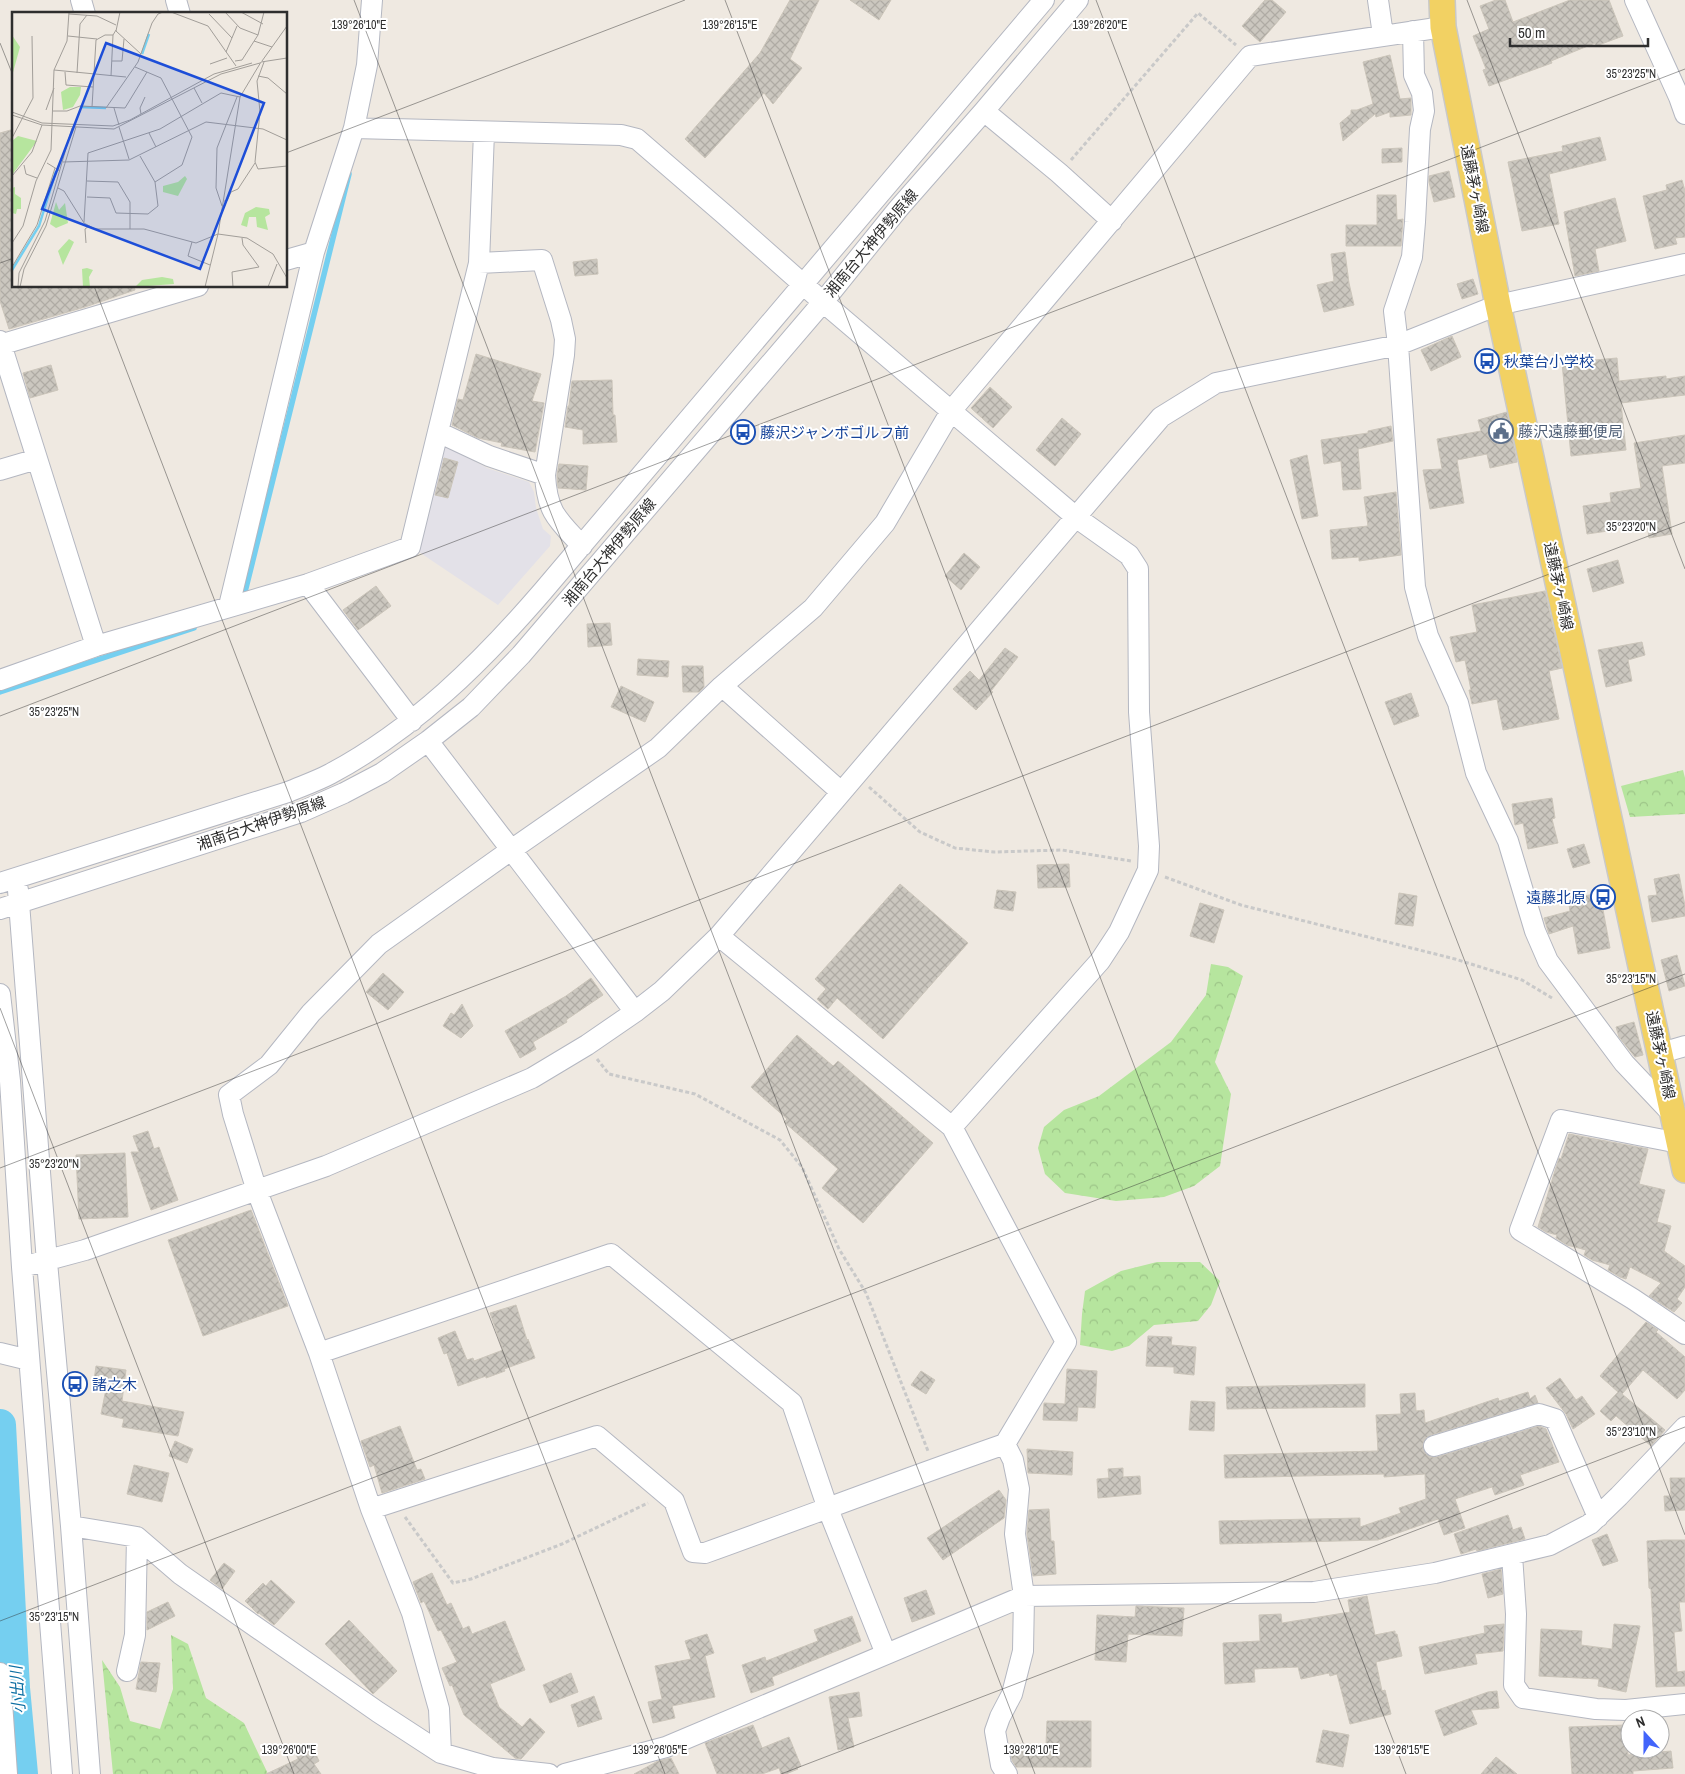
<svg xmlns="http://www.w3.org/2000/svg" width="1685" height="1774" font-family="'Archivo Narrow','Noto Sans JP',sans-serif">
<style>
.industrial{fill:#e3e1e8}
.forest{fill:url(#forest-crowns)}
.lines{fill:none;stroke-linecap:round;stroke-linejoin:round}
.stream{stroke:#75cff0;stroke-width:5.5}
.river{stroke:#75cff0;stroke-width:32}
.building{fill:url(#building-cross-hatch);stroke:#cbc5ba}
.minor-casing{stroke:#b4b7c1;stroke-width:22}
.major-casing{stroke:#c9c9c9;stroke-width:28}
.path{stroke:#c9c9c9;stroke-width:3;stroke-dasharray:4 2.5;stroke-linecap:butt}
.minor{stroke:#fff;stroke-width:20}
.major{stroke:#f2d163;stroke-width:25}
.ticks{fill:none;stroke:#2e2e2e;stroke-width:1;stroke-opacity:0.45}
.labels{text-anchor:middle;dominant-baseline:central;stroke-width:4;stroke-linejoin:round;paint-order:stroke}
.street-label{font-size:15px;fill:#2e2e2e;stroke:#fff}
.transit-label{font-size:15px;fill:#164399;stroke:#fff;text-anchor:start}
.service-label{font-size:15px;fill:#4e5e75;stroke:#fff;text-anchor:start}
.water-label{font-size:16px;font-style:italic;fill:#0d6fa3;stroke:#fff}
.inset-river{fill:none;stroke:#75cff0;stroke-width:2.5}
.inset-road{fill:none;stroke:#a29e99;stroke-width:1}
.view{fill:#1d4ed8;fill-opacity:0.15;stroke:#1d4ed8;stroke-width:2.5}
.inset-edge{fill:none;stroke:#2e2e2e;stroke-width:2.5}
.ticks-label{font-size:12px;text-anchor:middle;fill:#2e2e2e;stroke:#fff;stroke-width:4;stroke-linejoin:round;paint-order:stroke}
</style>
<defs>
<pattern id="forest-crowns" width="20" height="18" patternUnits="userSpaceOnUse" patternTransform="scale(1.25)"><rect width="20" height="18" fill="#b6e59e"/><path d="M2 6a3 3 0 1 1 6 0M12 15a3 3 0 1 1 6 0" fill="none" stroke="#9dc588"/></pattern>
<pattern id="building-cross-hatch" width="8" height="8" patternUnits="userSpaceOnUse" patternTransform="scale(1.25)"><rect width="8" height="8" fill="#cbc7bf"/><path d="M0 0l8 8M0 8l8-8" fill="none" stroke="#afaba4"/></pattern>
</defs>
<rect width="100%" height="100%" fill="#efe9e1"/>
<path class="industrial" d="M448 447 487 468 529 482 534 492 536 508 543 529 551 536 550 546 498 605 419 552 439 451Z"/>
<path class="forest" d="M1683 770 1685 778V814L1630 817 1621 786Z
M1211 964 1228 967 1243 976 1215 1062 1231 1094 1220 1166 1194 1186 1164 1197 1116 1201 1065 1193 1045 1174 1038 1148 1044 1127 1064 1110 1099 1096 1171 1042 1206 995Z
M1157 1262H1200L1220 1281 1211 1305 1198 1321 1154 1325 1129 1346 1112 1351 1080 1345 1082 1314 1085 1291 1121 1271Z
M171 1635 188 1644 206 1698 244 1723 268 1774H113L102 1660 120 1687 130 1721 160 1729 173 1689Z"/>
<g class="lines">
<path class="stream" d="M243 600 349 174
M0 692 194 628"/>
<path class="river" d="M0 1425 14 1688 22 1774"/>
</g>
<path class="building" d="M790 0H819L790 59 802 68 773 104 764 93 705 158 685 139 760 53Z
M850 0H891L879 20Z
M1265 0H1272L1286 12 1260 42 1242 26Z
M1496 0H1505L1513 22 1570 0H1609L1623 36 1596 46 1595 43 1551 61 1552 63 1489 86 1483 70 1486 69 1473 36 1489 29 1480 6Z
M1390 55 1400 99 1411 98V115L1390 117V112L1376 117 1375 114 1343 141 1340 123 1351 114V110H1357L1373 104 1363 62Z
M14 129V286H134L135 290 85 307 9 329 0 301V133Z
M1600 137 1606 160 1549 174 1559 224 1522 231 1508 162 1563 151 1562 146Z
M1402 148V162L1382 163V149Z
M1449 171 1455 197 1434 202 1429 182V176Z
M1682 180 1685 191V237L1675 238 1677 244 1655 249 1643 196 1667 190 1666 185Z
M1377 195H1396L1397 220 1403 219 1401 246H1346V225H1377Z
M1615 198 1626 241 1595 249 1599 271 1575 276 1564 212Z
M1345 252 1349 283 1354 305 1324 312 1317 285 1334 281 1331 254Z
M597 259 598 274 575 276 573 262Z
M1473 279 1478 294 1462 299 1457 284Z
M1452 336 1461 357 1431 371 1421 350Z
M476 354 541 374 532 401 544 403 535 452 501 446 502 443 478 438 452 425 458 399 463 400Z
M1617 358 1619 381 1666 376V379L1685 376V395L1621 403 1626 450 1571 456 1562 363Z
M51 365 58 390 30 398 23 373Z
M612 380 613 415H615L617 442 583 444V430L565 427 568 406H569L572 381Z
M990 387 1012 407 993 428 971 408Z
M1507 412 1517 462 1490 468 1487 454 1457 460 1464 503 1430 509 1423 470 1442 469 1437 439 1481 431 1478 420Z
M1062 418 1081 434 1055 466 1036 450Z
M1391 426 1393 441 1358 449 1361 489 1343 490 1341 461 1324 464 1321 440 1368 433V431Z
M1685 435V463L1662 466 1672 534 1649 538 1647 523 1608 528V531L1587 534 1583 506 1611 502 1610 493 1641 488 1634 443Z
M1307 455 1318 516 1302 519 1290 460Z
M444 458 458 462 448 498 435 495Z
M559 464 588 466 586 490 558 488 557 475Z
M1396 492 1401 555 1359 561V557L1332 559 1330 530 1368 526 1364 497Z
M964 553 980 567 961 590 945 576Z
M1618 560 1624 583 1593 592 1587 569Z
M376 586 391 606 358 630 343 610Z
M1545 591 1562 668 1549 671 1559 719 1503 730 1497 699 1472 704 1469 690H1471L1465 660 1456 662 1450 637 1477 632 1472 605Z
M610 623 612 645 588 647 587 624Z
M1642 642 1645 655 1628 660 1632 681 1606 687 1598 650Z
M1005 648 1018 657 991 691 993 692 976 710 953 689 970 671 979 680Z
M638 659 669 661 668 677 637 675Z
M682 666H703L704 687 699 692H683Z
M621 686 654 702 645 722 611 707Z
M1411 693 1419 716 1394 725 1385 702Z
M1552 798 1555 818 1552 819 1558 843 1528 849 1523 823 1515 825 1512 804Z
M1584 844 1590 863 1573 868 1567 849Z
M1069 864 1070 887 1038 888 1037 865Z
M1679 874 1685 906V916L1652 922 1648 896 1657 895 1654 879Z
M900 884 968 943 883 1039 837 998 828 1009 817 999 826 989 815 979Z
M997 890 1016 892 1013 911 994 908Z
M1399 893 1417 896 1413 926 1395 924Z
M1600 893 1610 948 1578 954 1573 926 1549 934 1544 918 1570 911 1568 899Z
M1200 903 1224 910 1214 943 1190 936Z
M1677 955 1685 986 1669 991 1661 960Z
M383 973 404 992 388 1010 366 992Z
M591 978 603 995 566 1020 567 1022 533 1042 536 1049 520 1058 505 1031 566 996Z
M462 1004 473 1026 461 1038 443 1026 451 1013 454 1015Z
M1634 1022 1643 1055 1635 1057 1619 1037 1616 1027Z
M797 1035 833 1066 838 1061 933 1143 863 1223 822 1188 838 1169 784 1122 787 1119 751 1087Z
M148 1131 154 1149 159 1147 178 1200 151 1210 131 1152H139L133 1136Z
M1569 1134 1648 1149 1639 1184 1665 1190 1657 1222 1671 1226 1664 1251 1685 1266V1287L1677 1299 1682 1303 1674 1312 1649 1296 1661 1283 1630 1267 1626 1279 1620 1277 1608 1270 1610 1265 1592 1260 1584 1255 1586 1250 1567 1245 1556 1238 1557 1235 1546 1232 1538 1227 1553 1177 1559 1158 1561 1159Z
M125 1153 128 1217 79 1219 76 1155Z
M251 1210 288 1306 203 1336 168 1240Z
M516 1305 527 1340 528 1339 535 1358 504 1369 505 1371 486 1378V1376L458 1386 447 1353 444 1354 438 1338 455 1331 467 1360 473 1358 474 1361 503 1350 490 1313Z
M1646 1322 1658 1330 1656 1332 1685 1357V1390L1677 1399 1643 1370 1622 1394 1665 1430 1651 1446 1616 1416 1611 1421 1600 1411 1618 1392 1600 1376Z
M1148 1336 1172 1337 1171 1345 1196 1347 1194 1375 1174 1373V1367L1146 1366Z
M96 1366 126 1370 122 1401 184 1412 178 1436 122 1427 124 1419 101 1414 106 1389 93 1387Z
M1067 1369 1097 1371 1095 1408 1078 1407 1077 1421 1043 1420 1044 1403 1065 1404Z
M921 1371 935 1380 926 1394 911 1385Z
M1560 1378 1576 1400 1582 1396 1595 1414 1573 1429 1566 1414 1546 1388Z
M1365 1384V1407L1227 1409 1226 1387Z
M1528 1392 1530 1399 1535 1395 1538 1403 1431 1435 1426 1438 1423 1443V1449L1426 1454 1431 1457H1437L1539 1426 1546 1429 1559 1462 1520 1475 1524 1485 1495 1495 1492 1487 1455 1499 1465 1528 1444 1535 1438 1519 1378 1540 1220 1544 1219 1521 1360 1518V1527L1401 1513 1399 1508 1426 1499 1425 1474 1384 1477V1474L1225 1478 1224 1455 1378 1451 1376 1415 1401 1414 1400 1394 1415 1393 1416 1411 1424 1410 1425 1423 1498 1398 1499 1401Z
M1191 1401 1215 1402 1214 1431 1189 1430Z
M400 1426 417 1470 421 1469 425 1479 382 1493 374 1465 370 1467 361 1441Z
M175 1441 193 1449 187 1463 169 1456Z
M1027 1449 1073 1452 1072 1475 1028 1473Z
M134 1465 169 1473 162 1502 127 1494Z
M1123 1468V1477L1140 1476 1141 1494 1098 1498 1097 1479 1109 1478 1108 1469Z
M1670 1478H1685V1510L1665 1511 1664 1496H1671Z
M999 1490 1006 1500 1004 1518 943 1560 927 1538Z
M1049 1509 1051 1541H1054L1056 1574 1033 1576 1027 1534 1029 1510Z
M1508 1515 1513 1530 1521 1527 1525 1539 1477 1551 1476 1549 1461 1554 1454 1534Z
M1607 1534 1618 1561 1603 1566 1592 1540Z
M1664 1540H1685V1602H1679L1682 1631 1674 1632 1677 1672 1685 1671V1686L1656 1687 1651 1589 1649 1588 1647 1541Z
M224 1563 235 1571 222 1589 210 1580Z
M1501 1569 1503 1594 1488 1598 1482 1574Z
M432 1573 447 1605 451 1603 463 1629 469 1626 472 1634 505 1621 525 1670 490 1684 499 1707 522 1727 530 1718 545 1732 521 1759 515 1758 464 1715 452 1685 450 1686 442 1668 457 1662 441 1630 438 1631 424 1601 421 1603 413 1582Z
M271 1580 295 1602 274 1625 259 1613 258 1614 245 1601 263 1583 266 1586Z
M926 1590 935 1614 912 1622 904 1598Z
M1367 1596 1375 1635 1395 1631V1634H1397L1402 1656 1376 1662 1382 1691 1385 1690 1391 1714 1350 1724 1337 1674 1330 1676 1329 1673 1301 1679 1298 1667 1254 1669 1255 1682 1225 1684 1223 1643 1260 1641 1259 1615 1281 1614 1282 1623 1350 1612 1348 1600Z
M168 1602 175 1616 147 1630V1612Z
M1136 1606 1184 1608 1182 1636 1128 1634 1126 1662 1095 1660 1097 1615 1135 1617Z
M852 1616 861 1641 772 1677 774 1685 751 1693 742 1665 765 1657 766 1661 818 1641 814 1630Z
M349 1620 397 1671 373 1694 325 1644Z
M1504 1624 1503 1651 1475 1654 1477 1664 1425 1674 1419 1647 1485 1633 1484 1626Z
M1614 1624 1640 1626 1626 1692 1598 1686 1599 1679 1539 1676 1541 1629 1582 1631 1581 1645 1612 1649Z
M707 1634 714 1653 705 1656 715 1697 672 1706 675 1718 653 1723 648 1702 662 1699 655 1666 691 1659 685 1641Z
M141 1662 160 1663 156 1692 136 1689Z
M571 1673 578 1692 550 1703 543 1685Z
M1497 1691 1499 1708 1471 1710 1477 1724 1444 1736 1435 1711 1488 1692Z
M859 1692 862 1716 848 1718 854 1747 838 1750 829 1697Z
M594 1696 602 1719 578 1727 571 1705Z
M1047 1721H1091V1767H1016L1012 1760 1009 1744 1046 1745Z
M753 1725 762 1748 789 1737 801 1766 797 1768 798 1769 786 1774H781L779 1768 762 1774H717L705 1743Z
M1626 1725 1628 1755 1671 1751 1673 1768 1633 1771V1774H1572L1569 1727Z
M1323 1730 1349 1735 1343 1767 1316 1762Z
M312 1746 319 1761 314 1764 321 1774H266L298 1759 296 1754Z
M1496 1757 1517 1774H1481Z
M671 1758 679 1774H634L658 1761Z"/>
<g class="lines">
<defs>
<path id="minor" d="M81 0 85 14
M176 0 180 14
M1378 0 1383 35
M1635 0 1679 97 1685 114
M1413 31 1414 75 1422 93 1424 111 1420 129 1415 222 1412 257 1394 311 1398 345 1415 587 1428 636 1458 703 1476 773 1508 841 1535 931 1548 961 1624 1063 1674 1116
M984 111 1059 173 1112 221
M354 128 621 135 637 139 725 215 823 302 1077 518 1129 555 1138 569 1139 712 1149 846 1148 870 1119 932 1100 961 952 1127
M286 260 314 252
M479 263 542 260 561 320 565 339 564 355 545 475C547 513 558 520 582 546
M0 341 96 646
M0 345 198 286
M438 432 489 456 545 475
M0 470 37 459
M308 584 412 721
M229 606 314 252 354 128 367 65 372 0
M0 680 96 646 308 584 410 547 479 263 484 132
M722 686 841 792
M428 741 635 1012
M0 883 288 792C302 786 317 781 330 774 414 729 481 663 543 591L1044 0
M18 890 47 1262 71 1526 90 1774
M0 909 301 812 344 793 382 773 428 741 471 707 521 655 823 302 898 209 984 111 1078 0
M0 994 10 1081 22 1267 62 1774
M1661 1053 1685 1046
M1685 1150 1679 1143 1561 1120 1520 1230 1633 1299 1685 1334
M22 1267 85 1250 326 1166 532 1078 587 1045 635 1012 662 991 719 936 1161 417 1216 383 1398 345 1498 305 1685 264
M0 1353 29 1360
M319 1353 611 1254 792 1403 828 1509 886 1654
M1005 1444 1013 1460 1019 1489 1015 1534 1024 1596 1023 1651 1012 1694 1000 1717 995 1731 1001 1765 1007 1774
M1434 1446 1539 1414 1555 1419 1598 1517
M371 1509 597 1436 674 1501 693 1552 705 1553C805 1517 904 1479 1005 1444L1066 1342 952 1127 719 936
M71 1526 137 1537 180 1574 378 1712 441 1753 493 1768 549 1774
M1512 1555 1516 1614 1514 1685 1523 1698 1596 1709 1626 1710 1685 1704
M127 1671 135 1635 137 1537
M0 1673 7 1774
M441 1753 439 1709 412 1613 371 1509 319 1353 257 1191 233 1114 229 1095 269 1065 311 1013 379 944 511 850 658 748 722 686 813 608 885 523 951 411 1250 56 1443 27
M565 1774 666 1747 1024 1596 1314 1592 1435 1573 1550 1545 1590 1524 1619 1496 1685 1427"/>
<path id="major" d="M1442 0 1443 27 1498 305 1685 1170"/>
</defs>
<use href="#minor" class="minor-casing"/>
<use href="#major" class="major-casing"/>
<path class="path" d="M1071 160 1198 13 1236 45
M869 787 920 832 955 848 994 852 1062 850 1131 861
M1165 877 1241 905 1455 959 1522 980 1552 998
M597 1059 609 1074 695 1094 780 1140 802 1167 839 1249 866 1293 928 1451
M405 1517 453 1583 471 1579 562 1544 648 1503"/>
<use href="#minor" class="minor"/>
<use href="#major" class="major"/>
</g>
<path class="ticks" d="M354 0 1035 1774M725 0 1406 1774M1096 0 1685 1535M1467 0 1685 569M0 43 14 78M286 153 685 0M0 263 14 258M94 286 665 1774M0 716 1685 69M0 1008 294 1774M0 1168 1685 522M0 1621 1685 974M781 1774 1685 1427"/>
<defs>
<symbol id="bus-ring" viewBox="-11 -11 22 22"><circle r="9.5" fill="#fff" stroke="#1a4fb4" stroke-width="1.5"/><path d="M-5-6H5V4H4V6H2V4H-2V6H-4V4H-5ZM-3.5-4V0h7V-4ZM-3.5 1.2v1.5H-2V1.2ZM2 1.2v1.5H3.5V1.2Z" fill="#1a4fb4"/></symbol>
<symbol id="civic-ring" viewBox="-11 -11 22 22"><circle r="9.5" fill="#fff" stroke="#5c6f8a" stroke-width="1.5"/><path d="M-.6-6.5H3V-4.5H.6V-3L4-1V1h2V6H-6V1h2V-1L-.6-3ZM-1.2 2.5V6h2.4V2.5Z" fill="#5c6f8a"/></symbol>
</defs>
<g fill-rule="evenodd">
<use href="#bus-ring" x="1473" y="347" width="28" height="28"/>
<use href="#civic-ring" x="1487" y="417" width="28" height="28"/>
<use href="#bus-ring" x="729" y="418" width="28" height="28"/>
<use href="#bus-ring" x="1589" y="883" width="28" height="28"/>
<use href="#bus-ring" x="61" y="1370" width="28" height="28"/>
</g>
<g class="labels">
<g class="street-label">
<text transform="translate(1475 189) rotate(79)">遠藤茅ヶ崎線</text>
<text transform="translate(871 243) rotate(-50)">湘南台大神伊勢原線</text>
<text transform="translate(609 552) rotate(-50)">湘南台大神伊勢原線</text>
<text transform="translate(1559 586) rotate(78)">遠藤茅ヶ崎線</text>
<text transform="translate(261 823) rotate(-19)">湘南台大神伊勢原線</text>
<text transform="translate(1661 1055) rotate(78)">遠藤茅ヶ崎線</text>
</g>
<g class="transit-label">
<text x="1504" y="361">秋葉台小学校</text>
<text x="760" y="432">藤沢ジャンボゴルフ前</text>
<text x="1586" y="897" text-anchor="end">遠藤北原</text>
<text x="92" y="1384">諸之木</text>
</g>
<g class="service-label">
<text x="1518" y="431">藤沢遠藤郵便局</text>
</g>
<g class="water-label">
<text transform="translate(17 1690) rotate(-94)">小出川</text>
</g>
</g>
<g transform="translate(12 12)">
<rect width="275" height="275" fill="#efe9e1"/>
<path d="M0 23 8 35 0 64ZM58 75H69L68 83 61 95 51 98 49 80ZM6 124 25 129 0 163V129ZM173 164 175 167 166 184 151 180V174L166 170ZM3 175V182L9 186V197H5L4 202 0 201V176ZM44 190 47 198 53 191 56 211 44 216 38 212ZM244 195 257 197 258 202 253 205 256 218 245 215 244 205H237L235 215 229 213 233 201ZM57 227 62 230 51 253 46 239ZM75 256 81 258 77 265 78 275H71L70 257ZM150 265 161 267 162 272 123 275 130 268Z" fill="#b6e59e"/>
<path class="inset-river" d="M130 42 137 22M68 95 94 96M0 258 27 214 44 159"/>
<path class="inset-road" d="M108 0 104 19 129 42M159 0 196 14 224 54M213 0 228 16 246 23M229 0 251 12M57 2 85 4 104 13M197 2 220 26M56 24 85 27M242 29 260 35M214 40 225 14M100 49H110L112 27M223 49 230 48 246 23 252 0M250 49 275 14M252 50 245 69 248 100 243 150 246 157 275 154M198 52 215 46M123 55 149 66 180 125 170 153 143 170M42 58 114 65M53 60 54 73 81 75M65 61 68 12 75 3M99 64 101 23 104 18M246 64 256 66 275 82M182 76 190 91M80 95 84 28 93 23H101M94 96 126 50 140 11 146 2 151 0M102 96 107 113M34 98 42 76M41 99H55L68 94 113 96 135 60M0 100 30 111 101 114 118 108 202 62 240 51M129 102 128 96 133 85M0 103 30 113 102 117 209 62 248 51M107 115 117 147M137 121 144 135M0 126 21 86 20 24M51 150 117 148 194 110 251 117 275 128M35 151 48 159M12 153 14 162 25 166M0 164 20 140 30 113M75 169 106 170 118 190V217M46 176 52 179 72 211 83 217H132L184 231 206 222 235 226 261 242 275 266M75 185 98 186 104 201 136 202 146 194 143 170 128 144M212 189H215L219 180 226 177 243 151M210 194 204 176 205 136 225 85M72 210 76 141 148 117 209 81 228 85M180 230 176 244 198 253M0 231 11 214 24 169 39 138 42 58 55 29 57 0M74 231 73 217 77 214M0 255 25 213 43 156M6 275 7 261 33 209 60 116M8 275 12 257 34 214 64 115M193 275 206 222 228 85 249 50 275 46M221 275 220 260 247 255 231 233 230 226M256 275 265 252"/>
<path class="view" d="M94 31 252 91 188 257 30 197Z"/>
<rect width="275" height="275" class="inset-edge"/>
</g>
<g class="ticks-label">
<text x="359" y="29">139°26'10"E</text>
<text x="730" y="29">139°26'15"E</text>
<text x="1100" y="29">139°26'20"E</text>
<text x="1631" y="78">35°23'25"N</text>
<text x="1631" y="531">35°23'20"N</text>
<text x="54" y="716">35°23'25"N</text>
<text x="1631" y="983">35°23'15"N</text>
<text x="54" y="1168">35°23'20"N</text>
<text x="1631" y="1436">35°23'10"N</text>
<text x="54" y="1621">35°23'15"N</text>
<text x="289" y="1754">139°26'00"E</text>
<text x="660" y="1754">139°26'05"E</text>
<text x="1031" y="1754">139°26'10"E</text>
<text x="1402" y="1754">139°26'15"E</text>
</g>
<g transform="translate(1645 1734) rotate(339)"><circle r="24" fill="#ffffff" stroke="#ababab"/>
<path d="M0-4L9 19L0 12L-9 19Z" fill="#4264fb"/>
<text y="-8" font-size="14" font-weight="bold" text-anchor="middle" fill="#2e2e2e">N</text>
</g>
<path d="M1510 38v8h138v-8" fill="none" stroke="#2e2e2e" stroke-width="2.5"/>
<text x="1518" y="38" font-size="15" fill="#2e2e2e" stroke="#ffffff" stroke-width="4" paint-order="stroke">50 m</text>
</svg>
